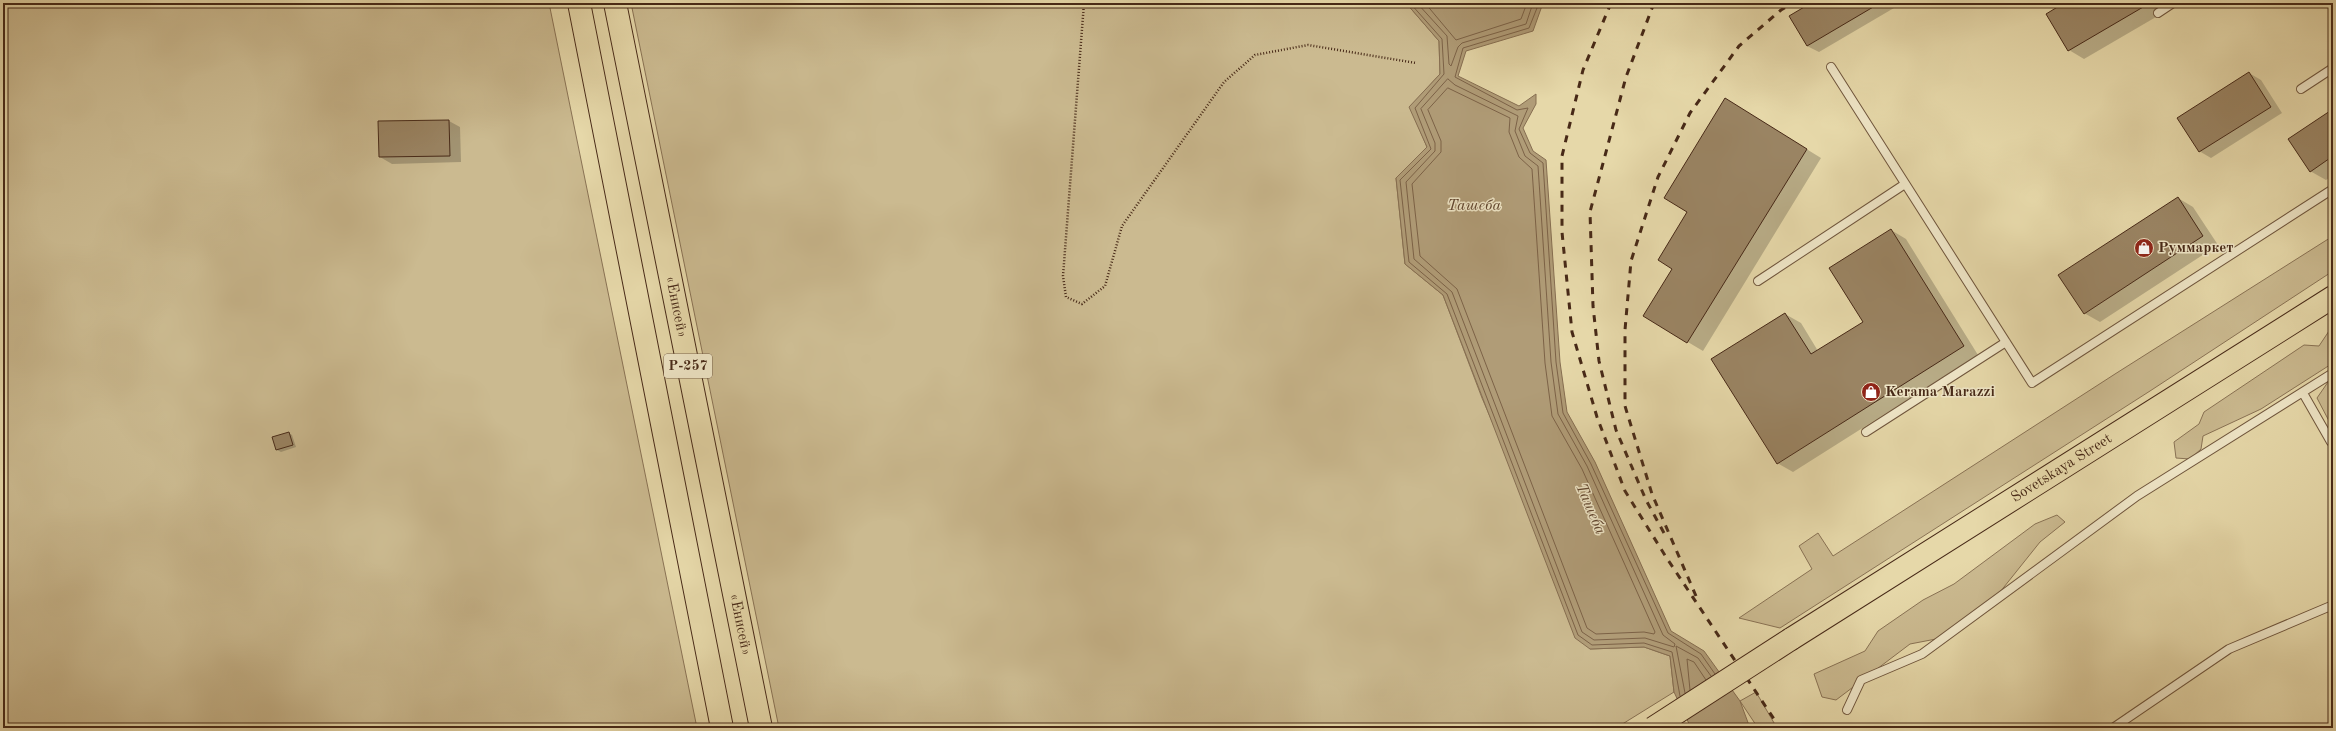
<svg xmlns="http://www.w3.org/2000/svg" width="2336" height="731" font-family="'Old Standard TT',serif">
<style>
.green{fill:#cbba90;stroke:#897254}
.water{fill:#b09c77;stroke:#866e51}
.shadow{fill:#0003}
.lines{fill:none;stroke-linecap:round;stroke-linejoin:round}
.shore{stroke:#7c6247;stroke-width:1}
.building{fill:#9a8463;stroke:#472917}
.lane-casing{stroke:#6f553c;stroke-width:10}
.primary-casing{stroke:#472917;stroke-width:24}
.highway-casing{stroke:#472917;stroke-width:24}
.path{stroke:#472917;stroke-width:2.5;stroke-dasharray:1 2;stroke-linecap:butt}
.lane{stroke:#efe6c7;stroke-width:8}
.primary{stroke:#e6d8a9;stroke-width:22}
.highway{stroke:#e6d8a9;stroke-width:22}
.rail{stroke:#472917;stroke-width:3;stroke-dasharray:7 7;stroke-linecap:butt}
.primary-bridge-casing{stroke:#472917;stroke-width:24;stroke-linecap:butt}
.primary-bridge{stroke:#e6d8a9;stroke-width:22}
.labels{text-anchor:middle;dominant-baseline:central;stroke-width:3;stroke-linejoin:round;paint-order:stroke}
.shield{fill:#efe6c7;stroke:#79624c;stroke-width:1}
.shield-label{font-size:14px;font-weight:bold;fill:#472917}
.poi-label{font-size:15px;font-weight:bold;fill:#472917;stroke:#efe6c7;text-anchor:start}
.street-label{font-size:15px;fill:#472917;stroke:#efe6c7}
.water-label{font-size:16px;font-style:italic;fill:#61462f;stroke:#efe6c7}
</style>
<rect width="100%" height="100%" fill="#e6d8a9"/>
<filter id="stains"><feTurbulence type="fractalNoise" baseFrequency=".005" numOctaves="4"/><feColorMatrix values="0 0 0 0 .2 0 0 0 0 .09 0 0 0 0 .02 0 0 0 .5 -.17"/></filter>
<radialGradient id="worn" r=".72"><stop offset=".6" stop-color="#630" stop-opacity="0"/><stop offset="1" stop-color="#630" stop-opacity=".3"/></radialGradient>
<path class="green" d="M3 3H213L214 6 227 3H549L697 728H3Z
M631 3H1406L1439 41 1440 74 1410 107 1427 147 1396 178 1405 264 1443 295 1482 398 1590 649 1644 647 1670 656 1674 692 1616 728H779Z
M2333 236V271L2150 391 1780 628 1739 618 1812 569 1799 546 1818 533 1833 556 2115 374Z
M2333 325V363L2261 409 2203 436 2201 449 2190 459 2176 458 2174 442 2199 424 2204 412 2304 345 2319 346Z
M2333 379V423L2329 421 2317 398 2328 382Z
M2057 515 2065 522 2040 542 2000 592 1936 639 1910 644 1836 700 1822 697 1814 674 1865 651 1878 631 1923 600 1954 584 2035 524Z
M1756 692 1777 728H1758L1740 701Z"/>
<path class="water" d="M1406 3H1543L1533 31 1466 51 1458 76 1519 106 1536 94V104L1523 128 1533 151 1546 160 1560 362 1567 412 1595 462 1671 631 1704 651 1740 701 1750 728H1691L1674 692 1670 656 1644 647 1590 649 1575 638 1443 295 1405 264 1396 178 1427 147 1409 107 1440 74 1439 41Z"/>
<path class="shadow" d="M1813 3H1890L1894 8 1819 52 1807 46Z
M2066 3H2180L2084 59 2069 50Z
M2249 73 2261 80 2282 113 2211 158 2199 151Z
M1740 108 1821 158 1703 351 1644 316 1674 268 1688 212Z
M2333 110V175L2326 180 2310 171Z
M449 121 460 127 461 162 392 164 380 157Z
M2178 198 2193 207 2218 245 2100 322 2084 313Z
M1891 230 1906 239 1978 355 1793 472 1777 463 1785 314 1801 323 1818 351 1864 322Z
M289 433 292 435 296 447 281 452 277 450Z"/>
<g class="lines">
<path class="shore" d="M1410 3 1442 39 1444 74 1415 108 1431 149 1400 180 1409 262 1447 294 1578 635 1592 645 1644 643 1672 652 1680 696
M1417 3 1447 36 1449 64 1451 66 1458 47 1462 43 1526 24 1533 3
M1425 3 1456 40 1521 19 1527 3
M1539 3 1529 28 1463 48 1455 77 1517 110 1528 108 1519 129 1530 153 1543 163 1556 362 1563 413 1591 464 1668 633 1701 654 1715 674
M1448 79 1455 85 1518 116 1515 131 1525 156 1538 166 1551 362 1558 414 1587 466 1663 635 1675 644 1674 647 1645 638 1594 640 1582 632 1452 292 1414 259 1406 182 1435 151V143L1421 109Z
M1448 88 1510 118 1509 132 1519 157 1532 169 1545 363 1552 416 1582 469 1655 632 1654 634 1644 632 1596 634 1587 628 1457 289 1420 256 1412 184 1441 152V141L1428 110Z
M1690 690 1687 659 1694 662 1706 680
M1685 693 1676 646 1698 658 1711 676"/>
</g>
<path class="building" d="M1811 3H1880L1807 46 1789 16Z
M2064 3H2150L2068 51 2046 14Z
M2249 72 2271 107 2199 152 2177 118Z
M1725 98 1807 149 1687 343 1643 316 1672 269 1658 260 1687 212 1664 198Z
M2333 109V156L2310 172 2288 139Z
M449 120 450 156 379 157 378 121Z
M2178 197 2203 236 2084 314 2058 275Z
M1891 229 1964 346 1777 464 1711 359 1785 313 1811 354 1863 322 1829 268Z
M289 432 293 445 276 450 272 437Z"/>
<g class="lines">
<defs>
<path id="lane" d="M2158 13 2173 3
M1831 67 2032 383 2333 189
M2301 89 2333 68
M1758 281 1905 184
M2303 393 2331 442H2333
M1866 432 2006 342
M1847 710 1861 680 1922 654 2137 496 2333 373
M2113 728 2229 649 2333 605"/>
<g id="primary">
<path id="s1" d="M1791 639 2333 297"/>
</g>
<g id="highway">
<path d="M579 3 722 728"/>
<path id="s2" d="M615 3 761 728"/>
</g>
</defs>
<use href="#lane" class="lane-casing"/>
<use href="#primary" class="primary-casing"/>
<use href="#highway" class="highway-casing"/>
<path class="path" d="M1084 3 1063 276 1066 297 1082 304 1105 286 1122 226 1224 82 1255 55 1308 45 1416 63"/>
<use href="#lane" class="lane"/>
<use href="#primary" class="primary"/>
<use href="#highway" class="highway"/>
<path class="rail" d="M1611 3 1583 70 1562 156V232L1572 332 1597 417 1625 491 1666 557 1780 728
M1654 3 1626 77 1590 212 1593 306 1599 361 1616 430 1646 500 1664 533
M1696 596 1652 494 1625 406V330L1631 261 1658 177 1690 113 1739 46 1781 10 1793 3"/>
<defs>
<path id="primary-bridge" d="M1653 728 1791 639"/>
</defs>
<use href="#primary-bridge" class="primary-bridge-casing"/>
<use href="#primary-bridge" class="primary-bridge"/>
</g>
<defs>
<symbol id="shop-disc" viewBox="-11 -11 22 22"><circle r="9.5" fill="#8f2418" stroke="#efe6c7"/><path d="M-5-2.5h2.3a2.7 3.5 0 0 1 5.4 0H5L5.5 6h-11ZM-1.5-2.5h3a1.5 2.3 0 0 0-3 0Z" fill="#fff"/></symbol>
</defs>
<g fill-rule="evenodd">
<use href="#shop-disc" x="2133" y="237" width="22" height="22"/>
<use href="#shop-disc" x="1860" y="381" width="22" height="22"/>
</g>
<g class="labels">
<rect class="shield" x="664" y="354" width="48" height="24" rx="3"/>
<g class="shield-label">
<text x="688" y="366">Р-257</text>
</g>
<g class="poi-label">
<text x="2158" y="248">Руммаркет</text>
<text x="1885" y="392">Kerama Marazzi</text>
</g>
<g class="street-label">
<text stroke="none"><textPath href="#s2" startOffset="310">«Енисей»</textPath></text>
<text stroke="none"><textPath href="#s1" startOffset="320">Sovetskaya Street</textPath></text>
<text stroke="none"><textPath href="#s2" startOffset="634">«Енисей»</textPath></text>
</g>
<g class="water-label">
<text x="1474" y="206">Ташеба</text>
<text transform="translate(1590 509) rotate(67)">Ташеба</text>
</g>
</g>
<rect width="2336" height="731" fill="none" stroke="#e6d8a9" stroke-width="16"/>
<rect x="4" y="4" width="2328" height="723" fill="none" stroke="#472917" stroke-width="2"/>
<rect x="8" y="8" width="2320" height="715" fill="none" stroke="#472917"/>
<rect width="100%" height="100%" filter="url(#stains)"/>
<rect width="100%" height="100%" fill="url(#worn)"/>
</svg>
